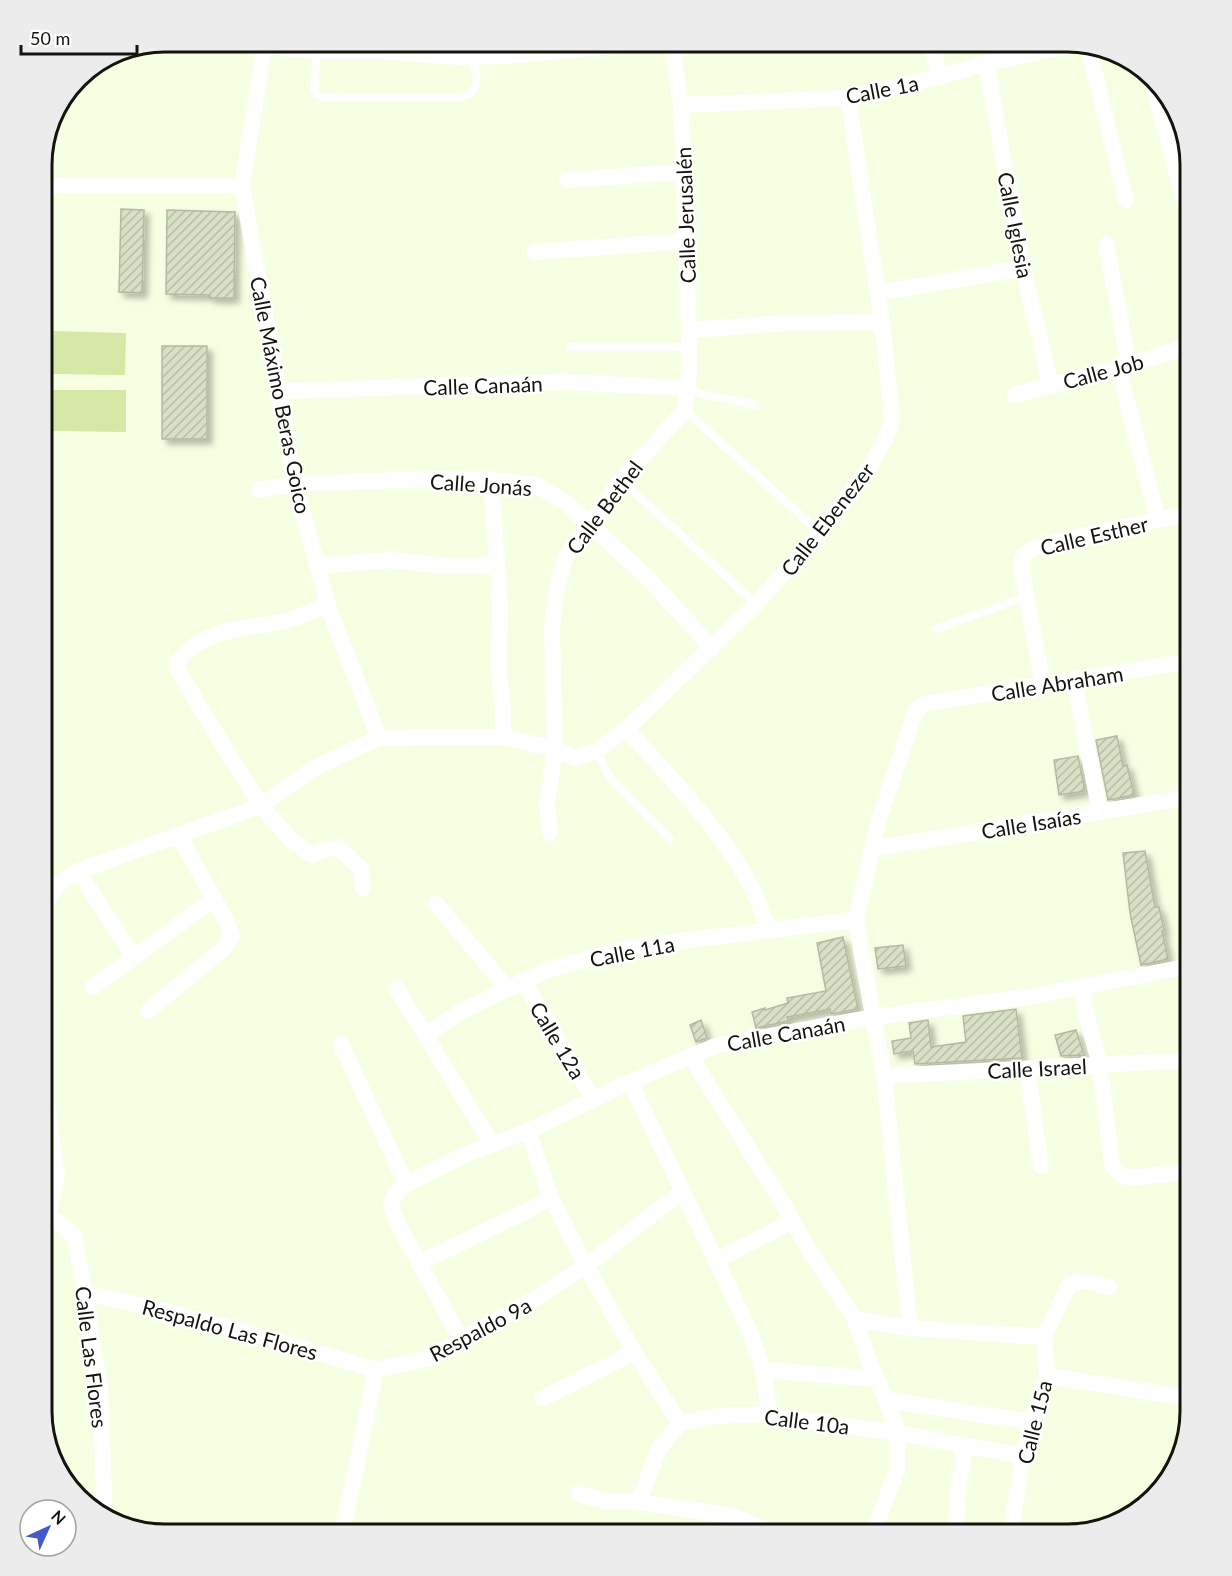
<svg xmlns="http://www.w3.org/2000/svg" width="1232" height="1576" font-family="Lato,sans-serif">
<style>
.pitch{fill:#d6e8a5}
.building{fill:url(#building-hatch);stroke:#b3baa0;stroke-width:1.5;filter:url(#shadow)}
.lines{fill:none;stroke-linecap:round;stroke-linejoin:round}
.lane{stroke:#fff;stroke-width:8}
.street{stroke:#fff;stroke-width:16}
.labels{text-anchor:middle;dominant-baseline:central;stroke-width:5;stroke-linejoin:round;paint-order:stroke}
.street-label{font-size:21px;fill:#13150c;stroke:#fff}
.rim{fill:none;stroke:#13150c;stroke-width:3}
</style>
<defs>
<pattern id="building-hatch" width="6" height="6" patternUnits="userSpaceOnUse" patternTransform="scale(1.5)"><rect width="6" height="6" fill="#d7dfc4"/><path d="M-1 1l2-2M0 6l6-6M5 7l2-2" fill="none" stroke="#b8bea7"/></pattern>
<filter id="shadow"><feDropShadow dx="5" dy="5" stdDeviation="3" flood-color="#0004"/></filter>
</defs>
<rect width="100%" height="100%" fill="#f7ffe3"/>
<path class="pitch" d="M53 331 126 333 125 375 53 374Z
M51 390H126V432L51 431Z"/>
<path class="building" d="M121 209 144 210 142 293 119 292Z
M167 210 235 212 234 298H210V295L166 294Z
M162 346H207V439H162Z
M1117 736 1123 766 1127 765 1134 795 1108 800 1096 740Z
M1078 756 1085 791 1059 795 1054 760Z
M1145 851 1155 907H1159L1164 930 1162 931 1168 959 1141 965 1130 913 1123 853Z
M843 937 858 1009 831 1014 830 1009 787 1017 788 1021 756 1028 752 1012 765 1008V1010L788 1003 787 998 826 991 817 943Z
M903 945 906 966 878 969 875 948Z
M1016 1009 1022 1058 915 1064 913 1051 894 1054 892 1041 911 1038 909 1023 928 1020 931 1047 966 1042 963 1016Z
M701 1020 707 1038 696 1042 690 1025Z
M1076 1030 1084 1055 1061 1056 1055 1035Z"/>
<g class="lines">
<path class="lane" d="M317 51 314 91 317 95 324 97H462C484 90 476 75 472 57
M571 347H689
M688 388 701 394 756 405
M685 410 820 533
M621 480 756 604
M936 629 1027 596
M597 751 610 778 670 839"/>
<path class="street" d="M265 42 242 186 295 484 329 609 379 738
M932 42 939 77
M264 46 317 51H378L458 57 506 56 659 42
M1088 46 1126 200
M986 63 1023 268 1051 386
M1152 80 1190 223
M681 105 848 98 939 77 986 63 1079 44
M567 180 683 172
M42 186H242
M1106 244 1129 365
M534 252 686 241
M878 293 1023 268
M689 330 786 323 882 322
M1118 368 1158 520
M279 391 563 382 688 388
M1015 395 1118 368 1190 346
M491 480 500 603 499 671 503 714V737
M258 490 295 484 428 479 491 480 537 485 567 504 646 576 712 648
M318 566 390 560 435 565 497 566
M328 604C311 612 294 620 275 623 238 629 203 630 177 662L179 671 201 709 261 806 292 841 312 855 330 848 338 847 361 869 363 888
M1074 680 1100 812
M1043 685 1021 566 1023 557 1032 549 1080 536 1190 513
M626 729C671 778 718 826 750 884 758 899 763 916 769 931
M550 833 547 802 555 749 552 632 555 596 565 558 621 480 685 410 689 374V330L681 105 671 42
M872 849 1190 797
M78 871 134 957
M436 904 508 989
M523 981 593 1099
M1083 986 1086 1014 1100 1065 1112 1165C1118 1173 1121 1177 1132 1178L1190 1171
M93 987 214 899
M397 989 492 1144
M148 1011 223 949 232 937 228 924 179 836
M425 1035 462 1011 545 971 630 947 856 920
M341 1044 406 1184
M690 1056 779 1197 814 1258 855 1319 869 1361 886 1400 898 1433 897 1469 873 1534
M1027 1069 1041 1166
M884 1076 1190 1060
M630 1082 748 1327 763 1370 770 1416
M528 1131 551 1198 586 1266 634 1352 680 1423
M551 1198 527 1211 419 1263 396 1220 391 1206 394 1196 406 1184 464 1155 528 1131 630 1082 715 1046 873 1017 1034 996 1190 966
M42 1213 65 1227 75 1237 100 1386 105 1518
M42 1246 57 1176 47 1102 46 902 58 884 78 871 261 806 314 768 379 738 503 737 555 749 575 758 597 751 633 723 756 604 820 533 871 465 888 433 892 418 882 322 848 98
M715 1261 793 1221
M419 1263 462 1341
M84 1293C183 1313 279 1341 376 1370
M855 1319 910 1328 1044 1337
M910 1328 884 1076 856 920 879 819 915 712 924 704 1190 661
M763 1370 877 1379
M1047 1376 1190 1398
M543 1398 634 1352
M886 1400 1031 1422
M577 1493 604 1501 639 1502 732 1516 777 1534
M639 1502 658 1450 680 1423 718 1416 758 1414 898 1433 1023 1456
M342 1534 376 1370 429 1358 533 1300 586 1266 681 1192
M956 1534 958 1493 965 1447
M1010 1534 1023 1456 1031 1422 1047 1376 1044 1337 1068 1287C1080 1276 1095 1284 1109 1287"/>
</g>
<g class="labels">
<g class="street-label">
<text transform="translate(882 89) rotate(-11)">Calle 1a</text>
<text transform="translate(685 215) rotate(-92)">Calle Jerusalén</text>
<text transform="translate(1016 225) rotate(79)">Calle Iglesia</text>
<text transform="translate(1103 371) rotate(-15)">Calle Job</text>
<text transform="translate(483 385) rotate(-2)">Calle Canaán</text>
<text transform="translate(281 395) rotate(79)">Calle Máximo Beras Goico</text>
<text transform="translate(481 484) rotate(4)">Calle Jonás</text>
<text transform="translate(604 507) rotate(-53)">Calle Bethel</text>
<text transform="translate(827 519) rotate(-52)">Calle Ebenezer</text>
<text transform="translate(1094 535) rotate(-13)">Calle Esther</text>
<text transform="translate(1057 683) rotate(-9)">Calle Abraham</text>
<text transform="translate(1031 823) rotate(-9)">Calle Isaías</text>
<text transform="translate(632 951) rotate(-11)">Calle 11a</text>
<text transform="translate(786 1033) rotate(-10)">Calle Canaán</text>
<text transform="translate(558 1040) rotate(59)">Calle 12a</text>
<text transform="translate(1037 1068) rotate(-3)">Calle Israel</text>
<text transform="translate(230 1329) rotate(15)">Respaldo Las Flores</text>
<text transform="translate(480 1329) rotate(-28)">Respaldo 9a</text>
<text transform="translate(92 1357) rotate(83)">Calle Las Flores</text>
<text transform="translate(807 1421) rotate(7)">Calle 10a</text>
<text transform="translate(1034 1422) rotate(-76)">Calle 15a</text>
</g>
</g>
<path d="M0 0H1232V1576H0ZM165 52H1067A113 113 0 0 1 1180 165V1411A113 113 0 0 1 1067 1524H165A113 113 0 0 1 52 1411V165A113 113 0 0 1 165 52Z" fill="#ececec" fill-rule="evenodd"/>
<path class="rim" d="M165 52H1067A113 113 0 0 1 1180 165V1411A113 113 0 0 1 1067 1524H165A113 113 0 0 1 52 1411V165A113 113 0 0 1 165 52Z"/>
<g transform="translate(48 1528) rotate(45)"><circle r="28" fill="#ffffff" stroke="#a1a19e" stroke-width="1.5"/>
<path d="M0-4.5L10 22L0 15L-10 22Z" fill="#4259cc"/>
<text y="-9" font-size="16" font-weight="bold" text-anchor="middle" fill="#13150c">N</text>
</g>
<path d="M21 45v9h116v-9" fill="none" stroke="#13150c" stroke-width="3"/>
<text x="30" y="45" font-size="18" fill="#13150c" stroke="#ffffff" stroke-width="4.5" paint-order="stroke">50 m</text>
</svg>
